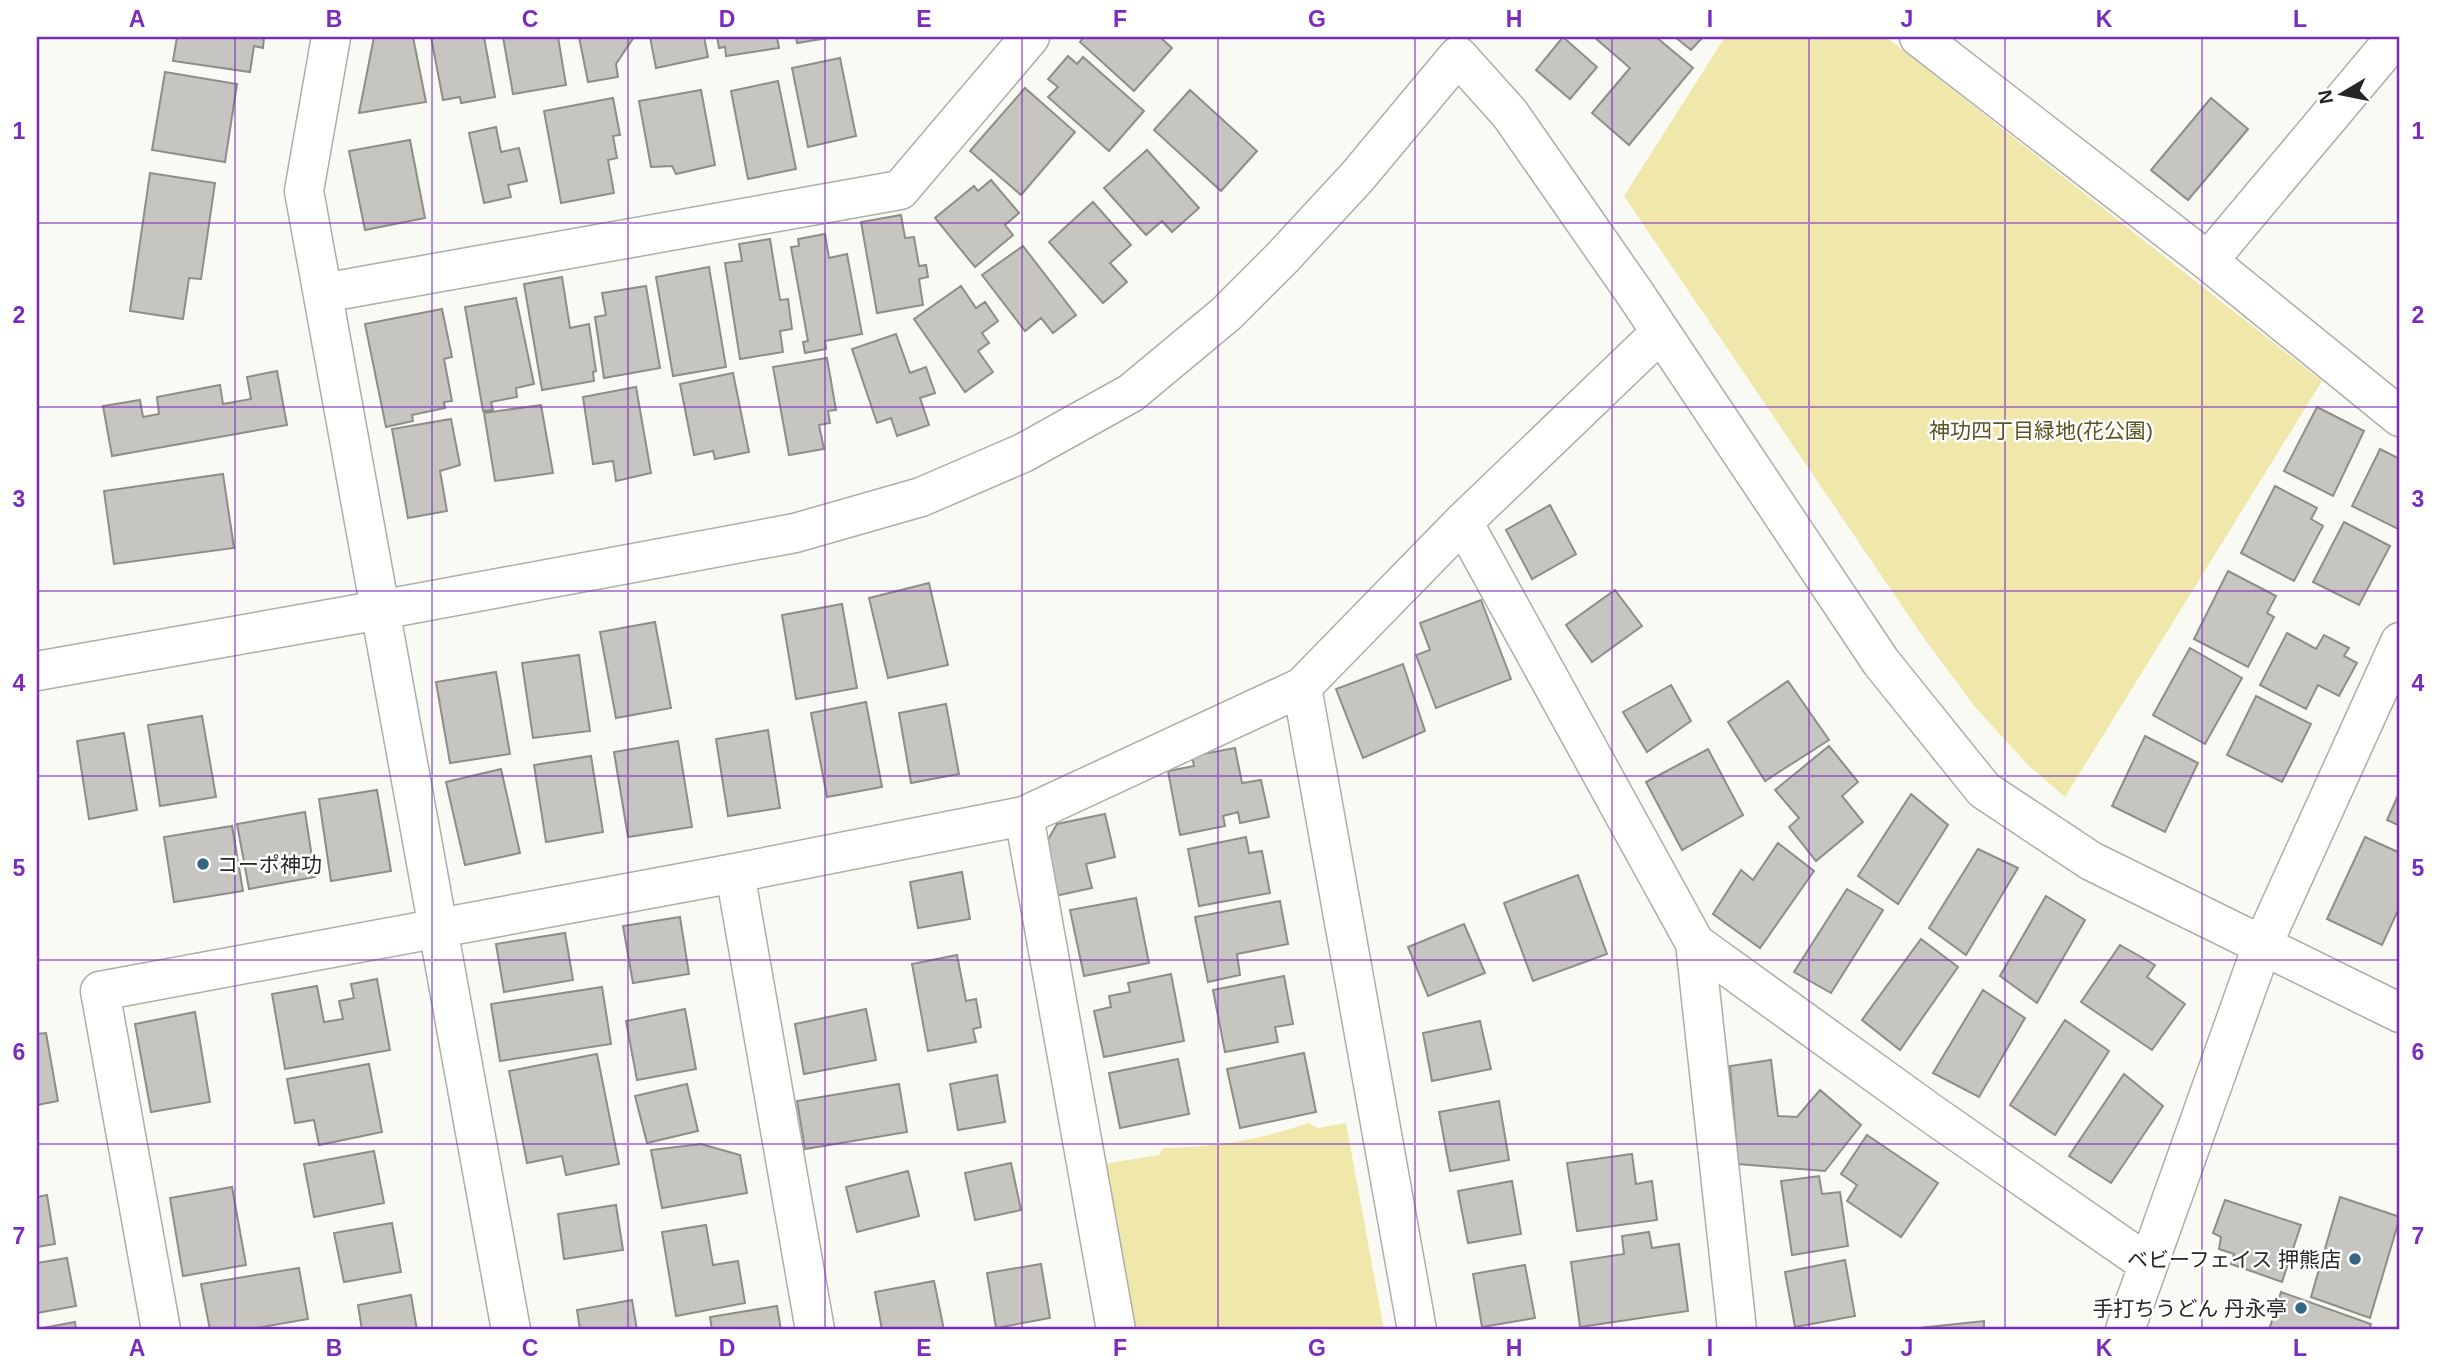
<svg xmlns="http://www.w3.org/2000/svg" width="2437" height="1367" font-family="Helvetica,'Noto Sans JP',sans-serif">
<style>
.green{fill:#f0e7ab}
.building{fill:#c6c5c0;stroke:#8e8d88;stroke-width:2}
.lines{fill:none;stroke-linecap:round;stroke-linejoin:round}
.minor-casing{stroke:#aeada8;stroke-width:41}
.minor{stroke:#fff;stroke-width:38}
.grid{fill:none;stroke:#7b2cbf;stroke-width:2;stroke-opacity:0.55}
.poi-dot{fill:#336783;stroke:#fff;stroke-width:2.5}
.labels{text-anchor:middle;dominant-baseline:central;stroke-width:5;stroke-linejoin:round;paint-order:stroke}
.park-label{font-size:21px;fill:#5a5220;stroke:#fff}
.poi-label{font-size:21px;fill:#272624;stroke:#fff;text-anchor:end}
.neatline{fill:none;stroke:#7b2cbf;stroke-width:2.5}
.grid-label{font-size:23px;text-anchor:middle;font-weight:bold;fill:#7b2cbf}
</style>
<rect width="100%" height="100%" fill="#fafaf4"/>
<path class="green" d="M1725 37H1886L2322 381 2065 797 2028 765 1976 708 1923 637 1624 196Z
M1308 1123 1318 1128 1346 1123 1384 1330H1133L1103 1164 1159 1155 1163 1148C1215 1147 1259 1140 1308 1123Z"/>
<path class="building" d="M177 37H264L263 48 254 46 250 72 173 61Z
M374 37H413L426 102 359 113Z
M431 37H484L495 97 461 103 460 97 443 100Z
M503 37H544L545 38 558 37 566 85 513 94Z
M579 37H634L616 64 618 77 588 82Z
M650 37H704L708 57 656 68Z
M717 37H777L779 48 726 56 725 47 719 48Z
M796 37H834L797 43Z
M1084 37H1160L1172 48 1134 91 1080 42Z
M1563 37 1597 67 1570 99 1536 70Z
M1594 37H1656L1693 68 1629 145 1592 113 1630 68Z
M1675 37H1703L1691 50Z
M1068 56 1077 64 1083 57 1144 111 1109 151 1048 97 1058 87 1048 79Z
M840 58 856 136 808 147 792 68Z
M165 72 237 84 225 162 152 150Z
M778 81 796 169 748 179 731 91Z
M1025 88 1075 132 1021 195 970 151Z
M701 90 715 165 676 174 672 166 651 167 639 101Z
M1190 90 1257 151 1221 191 1154 130Z
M613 98 620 135 613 136 617 158 608 160 614 193 561 203 544 111Z
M2211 98 2248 129 2188 200 2151 170Z
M496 127 501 152 519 148 527 181 508 185 511 197 484 203 469 133Z
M410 140 425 218 365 230 349 151Z
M1147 150 1199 208 1172 232 1162 221 1146 235 1104 188Z
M150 173 215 183 201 279 189 278 183 319 130 311Z
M991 180 1019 213 1005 225 1013 235 975 267 935 218 974 186 978 191Z
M1093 202 1131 245 1110 263 1127 282 1103 303 1049 242Z
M901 215 905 238 914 237 919 266 926 265 928 277 919 279 923 305 877 313 861 222Z
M825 234 829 258 847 254 862 334 825 341 826 349 805 353 803 342 808 341 791 247 799 246 798 239Z
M770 239 780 300 788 299 792 329 780 331 783 352 740 359 725 263 742 261 739 244Z
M1023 246 1076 315 1053 333 1041 318 1025 331 982 275Z
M709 267 726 367 673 376 656 277Z
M562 277 570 328 589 324 596 371 593 372 594 381 542 390 524 284Z
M646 286 660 368 604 378 595 317 606 315 602 293Z
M961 286 976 308 985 302 998 321 982 333 989 343 978 351 993 372 965 392 914 319Z
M516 298 534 384 516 388 517 397 491 402 493 410 483 411 465 307Z
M442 309 452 357 444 359 452 401 444 402 445 408 412 415 413 421 386 427 365 324Z
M896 334 910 373 926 367 935 393 920 398 929 425 897 436 891 418 877 423 852 349Z
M827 358 836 410 828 411 830 423 819 425 824 449 789 455 773 367Z
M277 371 287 425 112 456 103 406 140 400 143 417 159 414 157 397 220 385 223 404 251 399 247 377Z
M733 373 749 452 715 459 713 451 694 455 680 384Z
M636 387 651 473 616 481 613 461 593 464 583 397Z
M541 405 553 473 495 481 484 413Z
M2317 407 2364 431 2333 496 2284 471Z
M451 419 460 465 440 471 447 511 408 518 392 429Z
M2380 449 2400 459V530L2352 506Z
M223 474 234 548 114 564 104 491Z
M2275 486 2317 508 2311 519 2323 526 2294 581 2241 553Z
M1550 505 1576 554 1532 579 1506 530Z
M2344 522 2390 546 2359 605 2313 582Z
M2228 571 2276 596 2267 613 2274 617 2248 667 2194 639Z
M929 583 948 665 888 678 869 598Z
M1615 590 1642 626 1592 662 1566 625Z
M1481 600 1511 679 1436 708 1416 655 1430 650 1420 623Z
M842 604 857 688 796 699 782 615Z
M655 622 671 708 616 718 600 632Z
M2287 633 2316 649 2324 635 2349 648 2344 656 2357 663 2339 696 2318 685 2306 709 2260 685Z
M2190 648 2242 678 2205 744 2153 715Z
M579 655 590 731 533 738 522 663Z
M1403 664 1425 731 1363 758 1336 689Z
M496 672 510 754 450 763 436 682Z
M1788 681 1829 740 1765 781 1728 722Z
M1671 685 1691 721 1647 752 1623 712Z
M2256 696 2311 724 2282 782 2227 755Z
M866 702 882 787 827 797 811 713Z
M946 704 959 774 911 783 899 713Z
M202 716 216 797 160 806 148 725Z
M768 730 780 808 728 816 716 739Z
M124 733 137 810 89 819 77 741Z
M2145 736 2198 763 2165 832 2112 806Z
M678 741 692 827 628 837 614 752Z
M1829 746 1858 782 1842 796 1863 822 1816 861 1789 827 1799 818 1775 790Z
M1235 748 1242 783 1261 780 1269 817 1240 823 1238 812 1223 816 1225 826 1180 835 1168 771 1194 766 1192 756Z
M1708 749 1743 815 1682 850 1646 782Z
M591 756 603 832 546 842 534 765Z
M501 769 520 853 465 865 446 782Z
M377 790 391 871 331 881 319 799Z
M2400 791V826L2387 820Z
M1911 794 1948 825 1898 904 1858 876Z
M305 812 315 877 249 889 237 824Z
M1105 814 1115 857 1086 864 1092 888 1055 896 1045 845 1057 824Z
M232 826 243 891 174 902 164 837Z
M1246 837 1249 853 1262 851 1270 893 1199 906 1188 849Z
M2365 837 2400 853V906L2382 945 2327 919Z
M1778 843 1814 871 1760 948 1713 914 1741 870 1753 880Z
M1978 849 2018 868 1966 955 1929 928Z
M962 872 970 919 918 928 910 882Z
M1578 875 1607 954 1533 981 1504 903Z
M1847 889 1883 910 1831 993 1794 972Z
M2046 896 2085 920 2037 1003 2000 976Z
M1136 898 1149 963 1084 976 1070 910Z
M1280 901 1288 944 1237 954 1240 975 1208 982 1195 917Z
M680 917 689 974 633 983 623 926Z
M1464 924 1485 973 1428 996 1408 947Z
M565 933 573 980 504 992 496 944Z
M1921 939 1958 967 1900 1050 1862 1020Z
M2120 945 2155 965 2147 977 2185 1004 2152 1050 2081 1002Z
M957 955 966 1001 976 999 981 1027 973 1029 976 1042 928 1051 912 964Z
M1171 974 1184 1041 1104 1057 1094 1011 1111 1007 1109 996 1130 992 1128 983Z
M1284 976 1293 1024 1275 1027 1278 1042 1225 1052 1213 990Z
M377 979 390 1050 285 1069 272 994 317 986 324 1022 343 1019 339 1001 354 998 351 984Z
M602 987 611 1044 500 1061 491 1004Z
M1983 990 2025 1018 1979 1097 1933 1073Z
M685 1009 696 1069 637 1080 626 1021Z
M866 1009 876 1060 804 1074 795 1024Z
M195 1012 210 1102 151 1112 135 1024Z
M2065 1020 2109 1051 2055 1135 2010 1105Z
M1480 1021 1491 1069 1432 1081 1423 1033Z
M46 1033 58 1101 37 1105V1034Z
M1304 1053 1316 1112 1240 1128 1227 1069Z
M597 1054 619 1164 566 1175 562 1156 527 1163 509 1071Z
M1178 1059 1189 1114 1120 1128 1109 1073Z
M1771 1060 1778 1116 1797 1117 1820 1090 1861 1125 1825 1171 1738 1164 1730 1066Z
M369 1064 382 1132 319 1145 314 1120 295 1123 287 1079Z
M2124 1074 2163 1106 2111 1183 2069 1156Z
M997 1075 1005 1122 958 1130 950 1084Z
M687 1084 698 1131 647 1143 635 1096Z
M899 1084 907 1132 805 1149 797 1101Z
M1499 1101 1509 1160 1450 1171 1439 1112Z
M1867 1135 1938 1183 1901 1237 1847 1201 1857 1185 1841 1174Z
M701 1144 740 1155 747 1193 662 1208 651 1150Z
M374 1151 384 1203 314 1217 304 1164Z
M1632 1154 1636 1184 1652 1181 1657 1220 1577 1231 1567 1163Z
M1011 1163 1021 1210 975 1220 965 1173Z
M908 1171 919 1216 857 1232 846 1187Z
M1819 1176 1822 1194 1840 1192 1848 1246 1792 1255 1781 1181Z
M1512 1181 1521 1234 1468 1243 1458 1191Z
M232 1187 246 1265 183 1276 170 1198Z
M47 1195 55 1244 37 1247V1197Z
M2340 1197 2400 1217 2370 1318 2311 1297Z
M2225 1200 2301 1225 2282 1282 2231 1264 2234 1254 2219 1249 2221 1237 2213 1233Z
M616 1205 623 1250 564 1259 558 1214Z
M392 1223 401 1272 344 1282 334 1233Z
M706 1225 713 1265 738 1261 745 1303 676 1316 662 1232Z
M1649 1232 1652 1248 1679 1244 1688 1311 1580 1327 1571 1262 1624 1254 1622 1236Z
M67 1258 76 1306 37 1313V1263Z
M1845 1260 1855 1316 1795 1327 1785 1272Z
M1041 1264 1050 1318 996 1328 987 1273Z
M1525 1265 1535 1318 1482 1327 1473 1274Z
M299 1268 308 1319 246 1330H210L201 1284Z
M934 1281 944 1330H882L875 1292Z
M2281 1292 2371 1324 2369 1330H2269Z
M411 1295 417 1330H362L358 1305Z
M632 1300 637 1330H580L577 1310Z
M777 1306 781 1330H712L710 1317Z
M1984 1321V1330H1919V1328Z
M75 1322 76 1330H37V1329Z"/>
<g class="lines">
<defs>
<path id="minor" d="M331 37 304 191 511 1330
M1919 37 2208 261 2400 417
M2208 261 2396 37
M323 293 900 190 1030 37
M1463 522 1695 943 1932 1114 2148 1264
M37 671 380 610 795 533 921 497 1023 453 1131 393 1226 314 1283 257 1357 177 1458 56 1510 114 1636 295 1881 662 1984 790 2091 861 2400 1013
M1302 687 1417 1330
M1024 816 1116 1330
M735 873 815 1330
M1695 943 1737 1330
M161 1330 100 991 735 873 1024 816 1302 687 1463 522 1660 333
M2125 1330 2262 946 2400 642"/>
</defs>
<use href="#minor" class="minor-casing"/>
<use href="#minor" class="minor"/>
</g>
<path class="grid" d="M235 37V1330M432 37V1330M628 37V1330M825 37V1330M1022 37V1330M1218 37V1330M1415 37V1330M1612 37V1330M1809 37V1330M2005 37V1330M2202 37V1330M37 223H2400M37 407H2400M37 591H2400M37 776H2400M37 960H2400M37 1144H2400"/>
<g class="poi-dot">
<circle cx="203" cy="864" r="7"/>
<circle cx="2355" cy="1259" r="7"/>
<circle cx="2301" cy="1308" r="7"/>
</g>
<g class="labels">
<g class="park-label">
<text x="2041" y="430">神功四丁目緑地(花公園)</text>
</g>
<g class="poi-label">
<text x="217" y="864" text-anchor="start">コーポ神功</text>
<text x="2341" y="1259">ベビーフェイス 押熊店</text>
<text x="2287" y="1308">手打ちうどん 丹永亭</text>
</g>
</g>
<rect width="2437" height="1367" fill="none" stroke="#ffffff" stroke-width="77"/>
<g transform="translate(2342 94) rotate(260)" stroke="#ffffff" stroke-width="5" paint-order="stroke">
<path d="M0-5L12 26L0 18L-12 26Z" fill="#272624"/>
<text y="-10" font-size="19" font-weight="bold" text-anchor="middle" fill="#272624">N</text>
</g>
<rect x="38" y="38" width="2360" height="1290" class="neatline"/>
<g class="grid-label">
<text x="137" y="27">A</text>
<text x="334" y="27">B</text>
<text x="530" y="27">C</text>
<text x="727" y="27">D</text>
<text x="924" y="27">E</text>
<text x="1120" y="27">F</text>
<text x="1317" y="27">G</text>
<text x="1514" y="27">H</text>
<text x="1710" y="27">I</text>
<text x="1907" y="27">J</text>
<text x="2104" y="27">K</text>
<text x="2300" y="27">L</text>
<text x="19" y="139">1</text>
<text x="2418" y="139">1</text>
<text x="19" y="323">2</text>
<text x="2418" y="323">2</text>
<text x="19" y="507">3</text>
<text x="2418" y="507">3</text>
<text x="19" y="691">4</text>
<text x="2418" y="691">4</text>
<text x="19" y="876">5</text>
<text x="2418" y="876">5</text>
<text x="19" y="1060">6</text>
<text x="2418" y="1060">6</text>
<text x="19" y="1244">7</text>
<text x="2418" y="1244">7</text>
<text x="137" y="1356">A</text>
<text x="334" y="1356">B</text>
<text x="530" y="1356">C</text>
<text x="727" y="1356">D</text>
<text x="924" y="1356">E</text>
<text x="1120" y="1356">F</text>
<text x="1317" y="1356">G</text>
<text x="1514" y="1356">H</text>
<text x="1710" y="1356">I</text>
<text x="1907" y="1356">J</text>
<text x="2104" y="1356">K</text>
<text x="2300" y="1356">L</text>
</g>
</svg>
